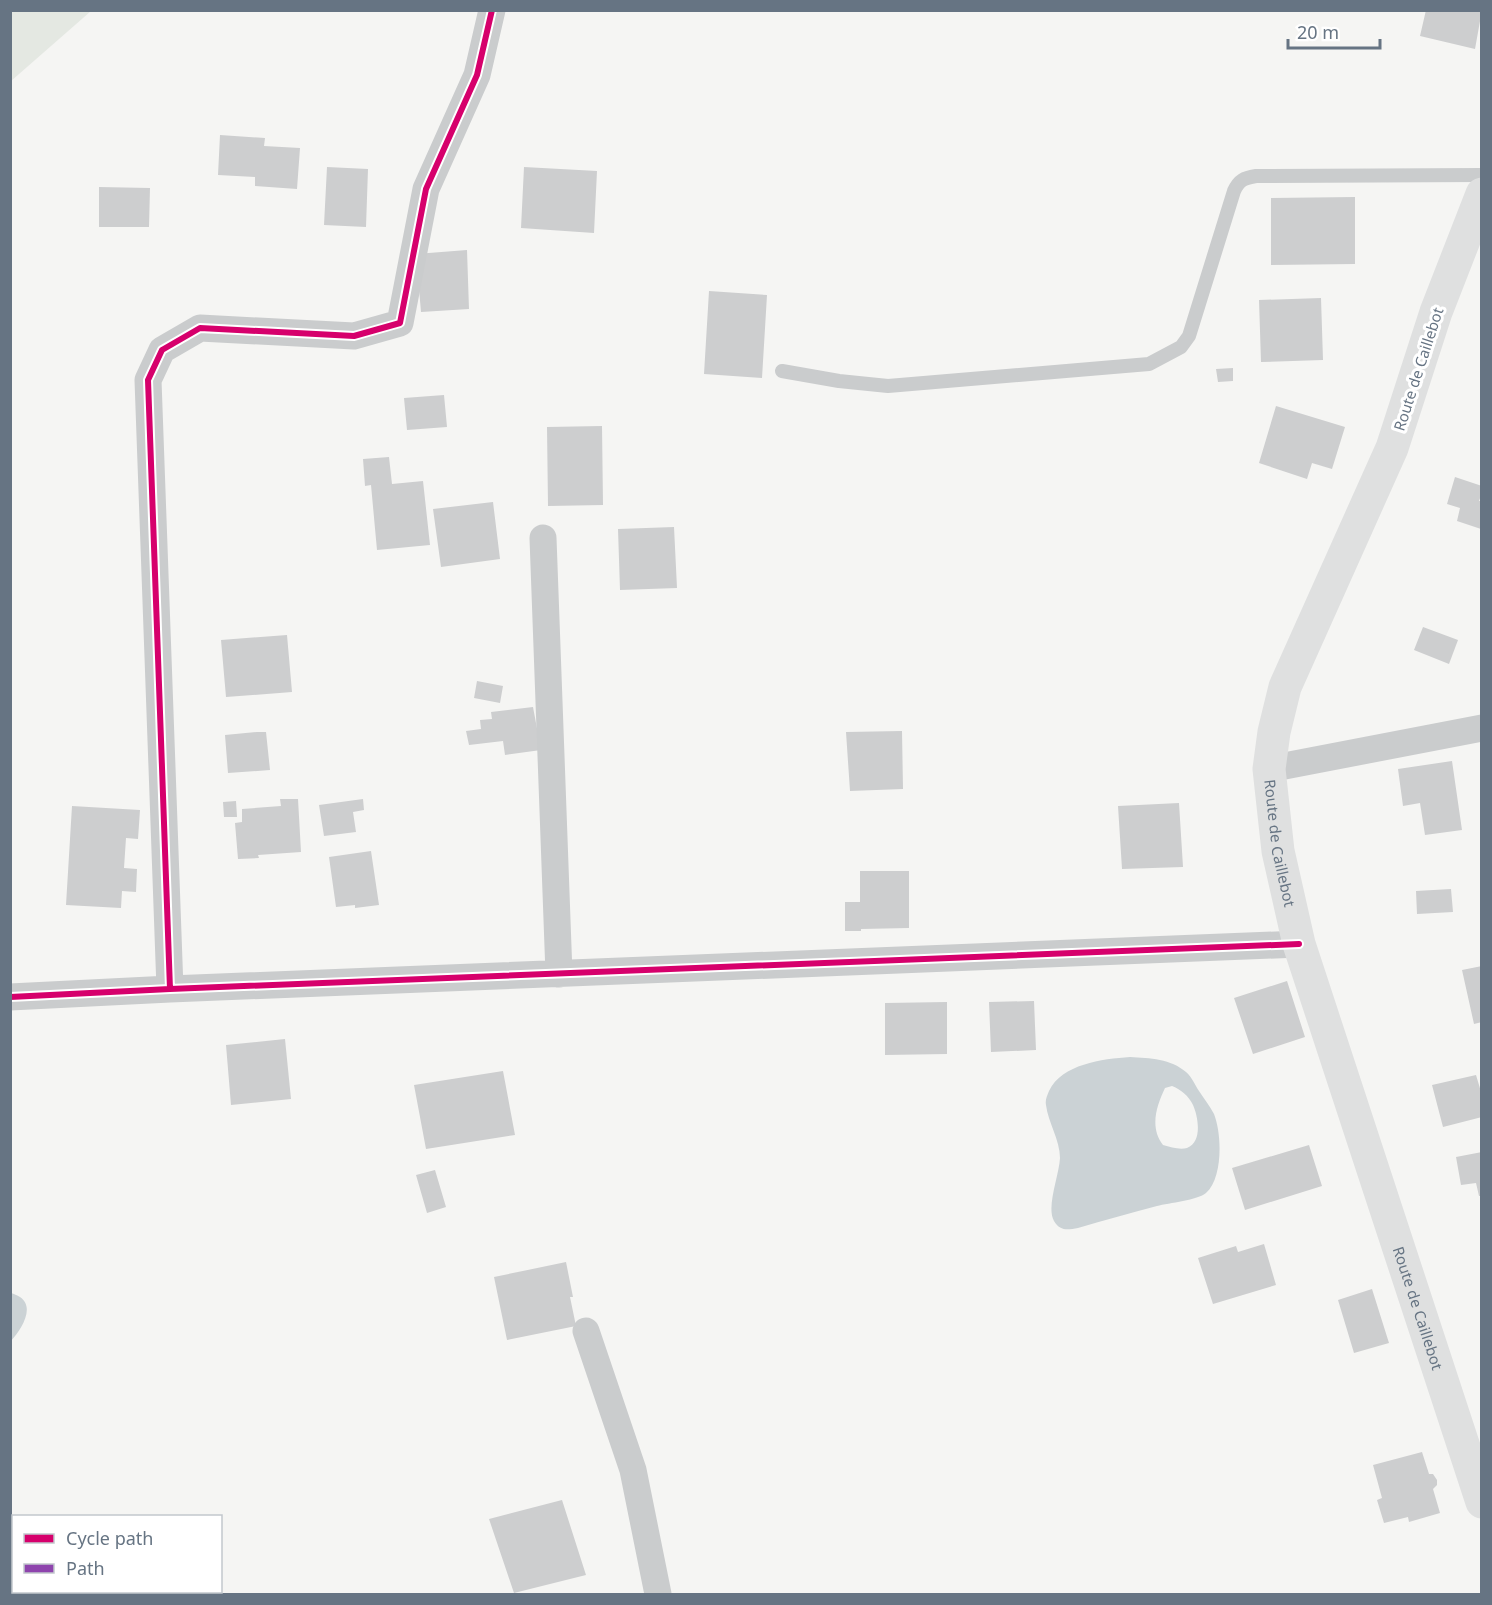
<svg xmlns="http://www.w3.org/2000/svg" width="1492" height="1605" font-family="'Noto Sans',sans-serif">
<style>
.green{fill:#e4e8e2}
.water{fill:#cbd2d5;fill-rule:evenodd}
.building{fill:#cdcecf}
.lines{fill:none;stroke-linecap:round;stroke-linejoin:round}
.lane{stroke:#cacccd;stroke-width:14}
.street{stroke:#cacccd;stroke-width:27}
.secondary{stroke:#dfe0e0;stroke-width:33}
.quiet{stroke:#8e44ad;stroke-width:4.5;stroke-dasharray:9 4.5;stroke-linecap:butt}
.cycleway-casing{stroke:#fff;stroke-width:10}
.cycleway{stroke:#d6006c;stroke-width:6}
.labels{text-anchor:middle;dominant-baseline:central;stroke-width:6;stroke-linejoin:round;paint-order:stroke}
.street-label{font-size:15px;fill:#667483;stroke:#fff}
</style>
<rect width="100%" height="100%" fill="#f5f5f3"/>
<path class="green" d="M11 10H91V11L11 81Z"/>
<path class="water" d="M1130 1057C1150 1058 1171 1059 1186 1072 1192 1077 1195 1085 1199 1091 1204 1099 1210 1106 1214 1114 1222 1134 1223 1178 1206 1193 1198 1200 1169 1203 1157 1206 1131 1213 1104 1220 1078 1228 1067 1230 1060 1231 1054 1221 1046 1207 1059 1176 1060 1158 1060 1140 1048 1122 1046 1105 1045 1100 1047 1096 1049 1091 1062 1064 1102 1059 1130 1057ZM1172 1086C1180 1089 1189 1096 1193 1105 1198 1116 1203 1142 1187 1148 1179 1150 1171 1147 1163 1145 1149 1127 1157 1105 1165 1088Z
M11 1293C14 1294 17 1295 20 1297 36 1308 20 1331 11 1341Z"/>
<path class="building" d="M1426 10H1482L1475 49 1420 36Z
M220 135 265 138 264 146 300 148 297 189 255 186V177L218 175Z
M327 167 368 169 366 227 324 225Z
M524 167 597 171 594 233 521 228Z
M99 187 150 188 149 227H99Z
M1355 197V264L1271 265V198Z
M467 250 469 309 421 312 416 254Z
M709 291 767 295 762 378 704 374Z
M1321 298 1323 360 1261 362 1259 300Z
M1233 368V381L1218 382 1216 369Z
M444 395 447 427 407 430 404 398Z
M1276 406 1345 427 1332 469 1312 463 1307 479 1259 463Z
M602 426 603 505 548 506 547 427Z
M389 457 392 484 423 481 430 545 377 550 371 485 365 486 363 459Z
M1455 477 1482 486V493L1479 501H1482L1481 529 1457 521 1460 508 1447 504Z
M493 502 500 559 441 567 433 509Z
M674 527 677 588 620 590 618 529Z
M1423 627 1458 640 1449 664 1414 650Z
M287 635 292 692 226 697 221 640Z
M477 681 503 686 500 703 474 698Z
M533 707 541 750 505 755 503 741 469 745 466 731 481 729 480 720 492 719 491 712Z
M902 731 903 789 850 791 846 732Z
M257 732H266L270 770 228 773 225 735Z
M1452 761 1462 830 1425 835 1420 803 1403 806 1398 769Z
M280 799H298L301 852 258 855 259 858 238 859 235 823 242 822V809L281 806Z
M363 799 364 810 353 812 356 832 324 836 319 805Z
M236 801 237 817H224L223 802Z
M1179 803 1183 867 1122 869 1118 806Z
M72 806 140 810 138 839 126 838 124 868 137 869 136 892 122 891 121 908 66 905Z
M371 851 379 905 355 908V905L336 907 329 857Z
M860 871H909V928L861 929V931H845V902H860Z
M1451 889 1453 912 1417 914 1416 891Z
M1482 966V1022L1474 1024 1462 970Z
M1287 981 1305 1037 1253 1054 1234 998Z
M1034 1001 1036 1050 991 1052 989 1002Z
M947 1002V1054L885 1055V1003Z
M285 1039 291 1099 231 1105 226 1045Z
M503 1071 515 1135 426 1149 414 1085Z
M1476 1075 1482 1095V1117L1443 1127 1432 1085Z
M1309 1145 1322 1186 1245 1210 1232 1168Z
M1482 1152V1196H1479L1476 1183 1461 1185 1456 1157Z
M435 1170 446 1207 427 1213 416 1175Z
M1264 1244 1276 1285 1213 1304 1198 1258 1236 1246 1238 1252Z
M566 1262 573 1297H570L576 1326 507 1340 494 1277Z
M1372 1289 1389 1343 1354 1353 1338 1300Z
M1422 1452 1429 1474H1433L1437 1480V1485L1433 1489 1440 1513 1409 1522 1408 1517 1384 1523 1377 1500 1382 1498 1373 1465Z
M562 1500 586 1575 514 1593 489 1519Z"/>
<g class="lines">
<path class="lane" d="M782 371 839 381 888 386 1149 364 1181 347 1189 336 1234 191C1239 180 1244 178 1256 176L1482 175"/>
<path class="street" d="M543 538 559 974
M1269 769 1482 728
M170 989 148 380 162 350 200 328 354 336 400 323 426 189 477 75 492 10
M10 997 170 989 1299 944
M586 1331 633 1470 658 1594"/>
<path class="secondary" id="s1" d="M1482 194 1436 312 1392 448 1285 687 1274 732 1269 769 1278 851 1299 944 1482 1502"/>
<path class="quiet" d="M10 1558 14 1563
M27 1594V1592"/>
<defs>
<path id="cycleway" d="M170 989 148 380 162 350 200 328 354 336 400 323 426 189 477 75 492 10
M10 997 170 989 1299 944"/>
</defs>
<use href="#cycleway" class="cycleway-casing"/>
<use href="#cycleway" class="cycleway"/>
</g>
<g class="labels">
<g class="street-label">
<text transform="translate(1418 369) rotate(-72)">Route de Caillebot</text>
<text stroke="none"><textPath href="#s1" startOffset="690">Route de Caillebot</textPath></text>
<text stroke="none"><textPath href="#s1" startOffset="1176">Route de Caillebot</textPath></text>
</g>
</g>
<rect width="1492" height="1605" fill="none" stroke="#667483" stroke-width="24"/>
<rect x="12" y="1515" width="210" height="78" fill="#ffffff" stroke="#c2c7cd" stroke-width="1.5"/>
<rect x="24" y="1534" width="30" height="9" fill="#d6006c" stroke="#c2c7cd" stroke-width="1.5"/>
<text x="66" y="1545" font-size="18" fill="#667483">Cycle path</text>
<rect x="24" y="1564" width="30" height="9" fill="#8e44ad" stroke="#c2c7cd" stroke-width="1.5"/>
<text x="66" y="1575" font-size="18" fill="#667483">Path</text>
<path d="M1288 39v9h92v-9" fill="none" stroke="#667483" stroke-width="3"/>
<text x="1297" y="39" font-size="18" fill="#667483" stroke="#ffffff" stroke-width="4.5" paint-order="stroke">20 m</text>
</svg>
